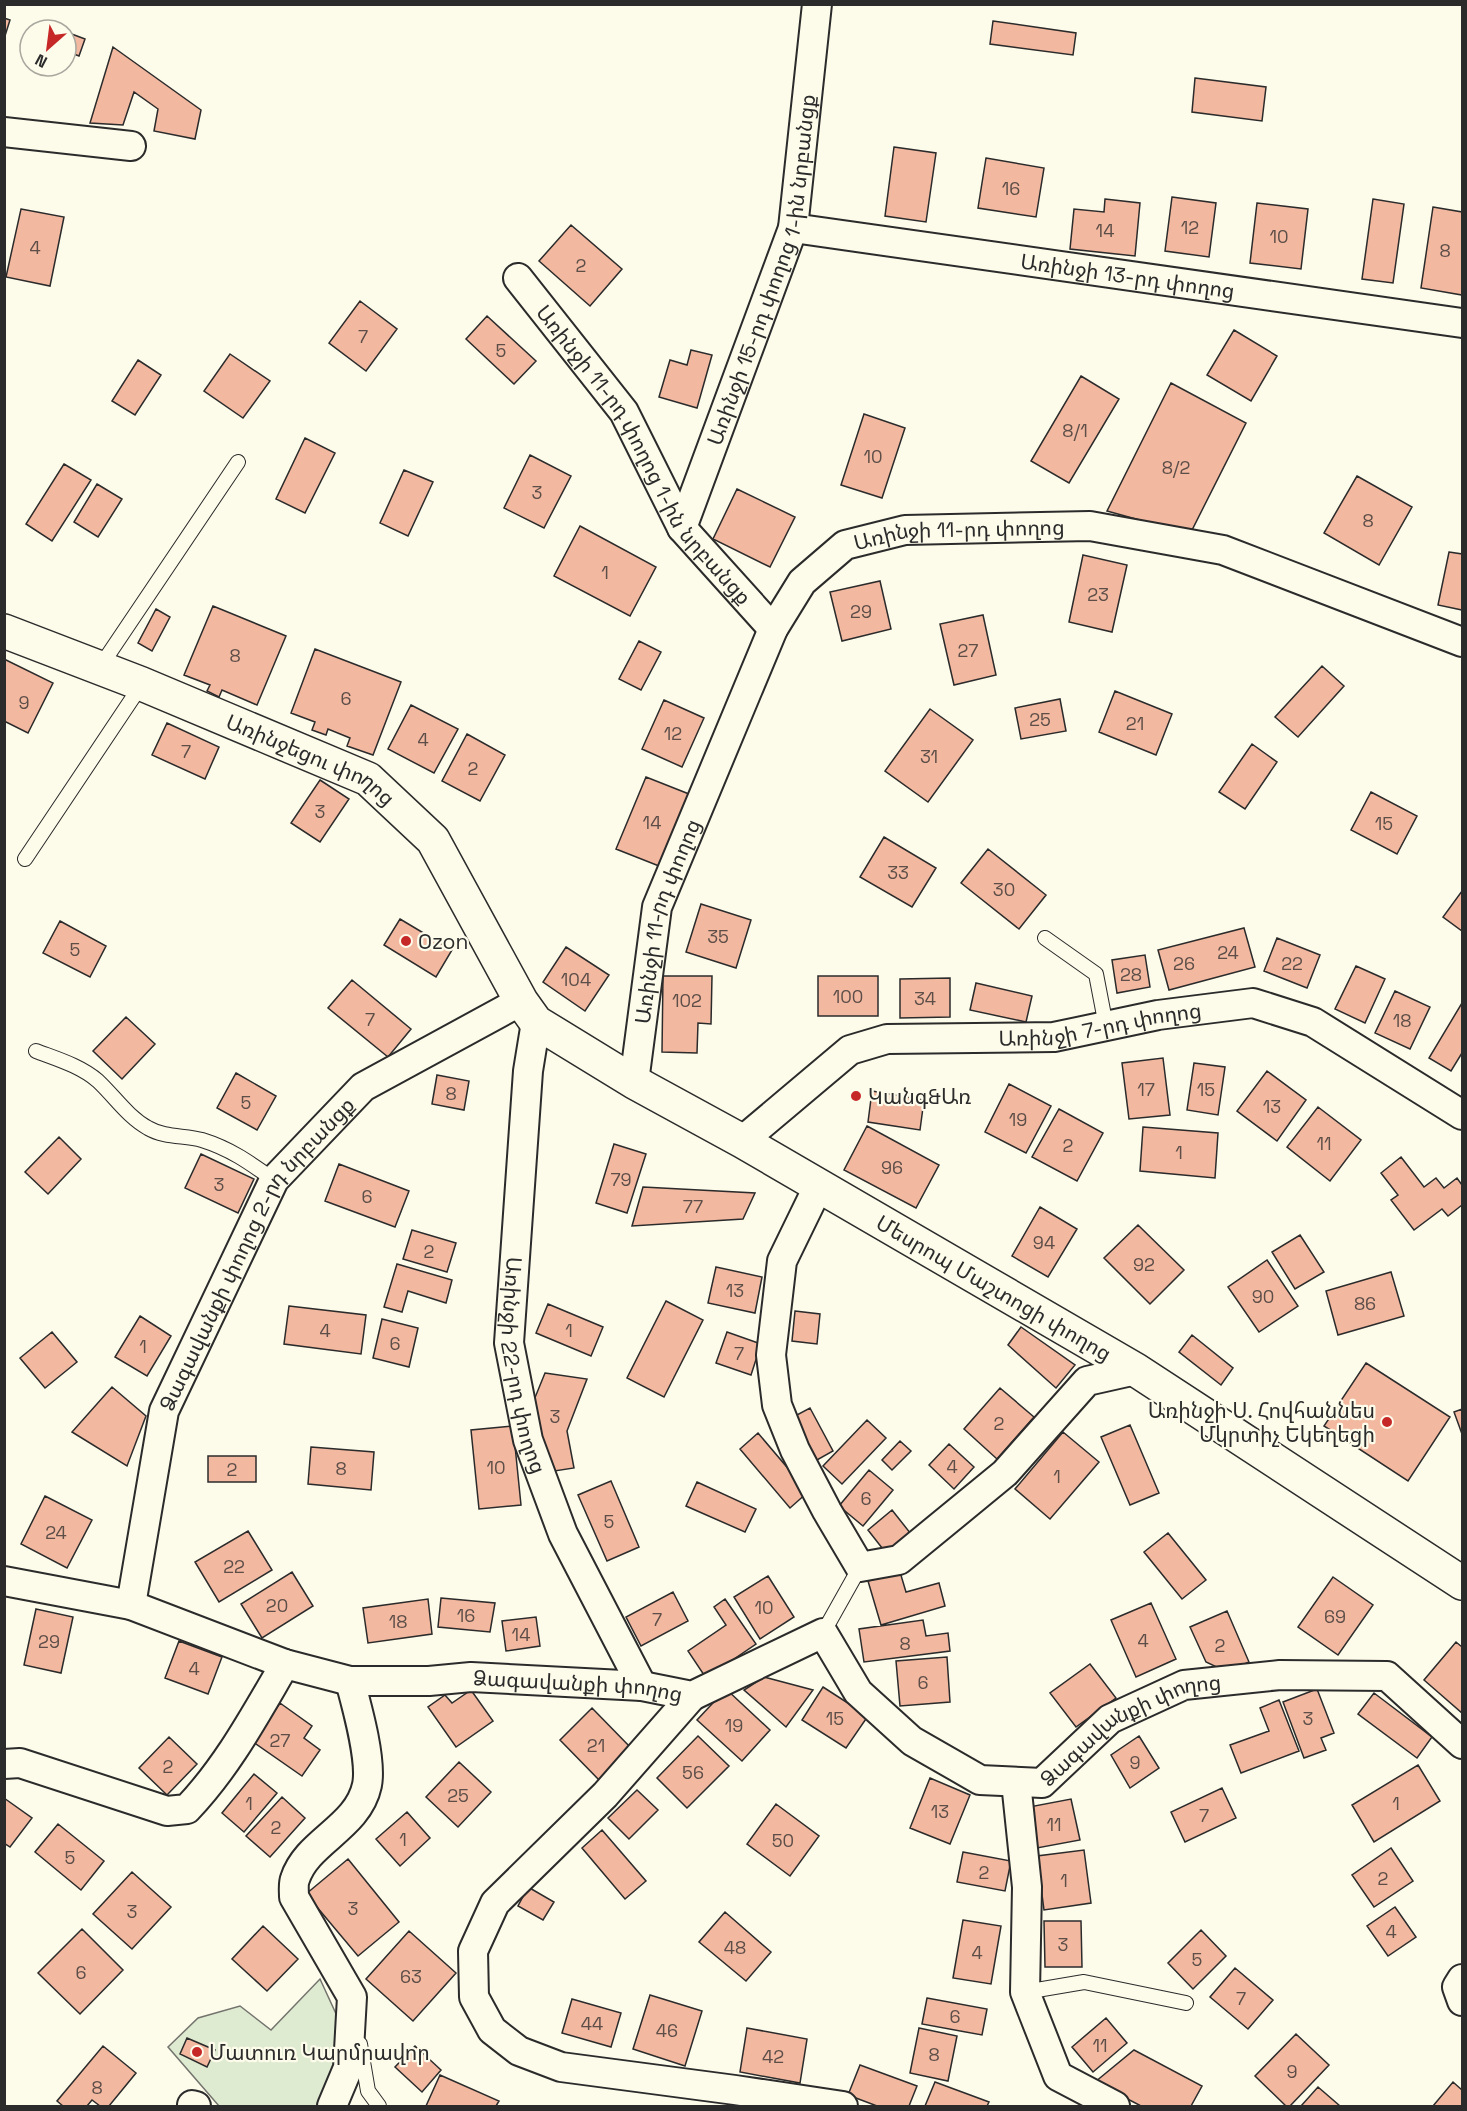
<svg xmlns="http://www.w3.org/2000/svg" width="1467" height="2111" font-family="'Space Grotesk','Noto Sans Armenian',sans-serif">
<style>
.green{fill:#deebd1;stroke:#74746e;stroke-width:1.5}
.building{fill:#f2b8a0;stroke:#2b2b2b;stroke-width:1.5}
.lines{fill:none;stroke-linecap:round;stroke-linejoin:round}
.lane-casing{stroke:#2b2b2b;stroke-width:16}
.street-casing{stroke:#2b2b2b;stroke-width:32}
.secondary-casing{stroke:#2b2b2b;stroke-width:36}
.lane{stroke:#fdfbea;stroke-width:14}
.street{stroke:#fdfbea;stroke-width:28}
.secondary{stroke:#fdfbea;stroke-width:33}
.poi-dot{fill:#c62828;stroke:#fdfbea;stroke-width:2}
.labels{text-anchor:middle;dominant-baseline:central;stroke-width:4.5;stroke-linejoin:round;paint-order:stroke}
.number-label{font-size:18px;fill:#5d4e48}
.street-label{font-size:21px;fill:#2b2b2b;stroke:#fdfbea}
.poi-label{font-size:21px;fill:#2b2b2b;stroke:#fdfbea;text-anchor:start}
</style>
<rect width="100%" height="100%" fill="#fdfbea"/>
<path class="green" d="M320 1979 343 2029 340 2062 320 2106H219L168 2047 198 2018 240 2006 271 2030Z"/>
<path class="building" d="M4 18 10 20 4 39Z
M993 21 1076 33 1073 55 990 44Z
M69 33 85 39 79 56 66 51Z
M113 47 201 110 195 139 154 131 158 109 134 92 123 125 90 123Z
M1195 78 1266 87 1262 121 1192 112Z
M894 147 936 153 926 222 885 216Z
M986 158 1044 168 1036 217 978 208Z
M1172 197 1216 203 1209 257 1165 251Z
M1105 199 1140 203 1135 256 1070 249 1074 209 1104 212Z
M1373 199 1404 204 1393 283 1362 279Z
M1257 203 1308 209 1301 269 1250 263Z
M1433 207 1462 212V295L1421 288Z
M21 209 64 217 50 286 6 277Z
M571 225 622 269 590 306 539 261Z
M360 301 397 329 366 371 329 343Z
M487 316 536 361 514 384 466 339Z
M1234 330 1277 356 1251 401 1207 375Z
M691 350 712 355 697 408 659 397 670 360 687 365Z
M230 354 270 381 243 418 204 391Z
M138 360 161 375 135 415 112 401Z
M1081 376 1119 399 1069 483 1031 461Z
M1171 383 1246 423 1190 534 1107 511Z
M864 414 905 428 882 498 841 485Z
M305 438 335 453 305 513 276 499Z
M530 455 571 476 544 528 504 508Z
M64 464 91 480 52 541 26 524Z
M404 470 433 482 408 536 380 523Z
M1357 476 1412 507 1379 565 1324 533Z
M97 484 122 499 98 537 74 522Z
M737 489 795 517 770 567 713 539Z
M580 526 656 567 630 616 554 576Z
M1449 552 1462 554V610L1438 605Z
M1083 555 1127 565 1112 632 1069 622Z
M880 581 891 629 842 641 830 592Z
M213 606 286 636 257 705 222 690 219 697 207 691 210 685 184 675Z
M156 609 170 617 152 651 138 643Z
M983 615 996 675 954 685 940 624Z
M639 641 661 652 641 690 619 679Z
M315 649 401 682 373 755 347 746 350 738 328 729 326 735 312 730 315 722 291 713Z
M4 659 53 683 28 733 4 721Z
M1322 666 1344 686 1298 737 1275 717Z
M1115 691 1172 714 1156 755 1099 732Z
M1060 699 1066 731 1021 739 1015 708Z
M664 700 704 718 682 767 642 749Z
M411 705 458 729 434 773 388 749Z
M930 709 973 740 928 802 885 771Z
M167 723 219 747 205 779 152 755Z
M467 734 505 755 480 801 442 781Z
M1252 744 1277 762 1245 809 1219 792Z
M646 777 689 794 659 866 616 849Z
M320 780 349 799 320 842 291 823Z
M1371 792 1417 816 1397 854 1351 830Z
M884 837 936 868 912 907 860 877Z
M988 849 1046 895 1019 929 961 883Z
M1462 891V931L1443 917Z
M701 904 751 920 736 968 686 952Z
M400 919 452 950 436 977 384 945Z
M60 921 106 946 90 977 43 953Z
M1244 928 1255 967 1169 990 1158 950Z
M1277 938 1320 955 1307 988 1264 971Z
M566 947 609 975 585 1011 543 982Z
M1145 955 1150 987 1117 993 1112 960Z
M1356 966 1385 979 1365 1023 1335 1009Z
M663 976H712L711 1024 698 1023 697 1053 662 1052Z
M818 976H878V1016H818Z
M950 978V1017L900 1018V979Z
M352 980 411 1029 388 1057 328 1008Z
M976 983 1032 996 1026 1022 970 1010Z
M1395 991 1430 1007 1410 1049 1375 1033Z
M1462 1003V1053L1451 1071 1429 1058Z
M126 1017 155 1044 122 1079 93 1051Z
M1163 1058 1170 1115 1129 1119 1122 1063Z
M1194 1063 1225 1067 1218 1115 1187 1110Z
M1267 1071 1306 1100 1277 1141 1237 1111Z
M236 1073 276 1096 257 1130 217 1108Z
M437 1075 469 1081 464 1110 432 1104Z
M1009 1084 1051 1106 1026 1153 985 1132Z
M872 1091 924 1100 920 1130 868 1122Z
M1318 1107 1361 1140 1330 1181 1287 1147Z
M1059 1109 1103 1133 1077 1181 1032 1157Z
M867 1126 939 1165 916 1208 844 1170Z
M1143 1127 1218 1133 1215 1178 1140 1171Z
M59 1137 81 1159 48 1194 25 1172Z
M614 1144 646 1154 627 1213 596 1203Z
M201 1154 254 1179 238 1213 185 1188Z
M1401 1157 1424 1187 1436 1178 1444 1188 1457 1178 1462 1185V1205L1448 1216 1442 1209 1414 1230 1391 1200 1398 1195 1381 1173Z
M339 1164 409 1191 395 1227 325 1201Z
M643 1187 755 1193 743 1219 632 1226Z
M1040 1207 1077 1229 1048 1277 1012 1256Z
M1138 1225 1184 1270 1150 1304 1104 1258Z
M412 1230 456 1243 447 1272 403 1259Z
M1300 1235 1324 1272 1295 1289 1272 1252Z
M1267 1260 1298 1306 1259 1332 1228 1287Z
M397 1264 452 1280 446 1303 408 1291 402 1312 384 1307Z
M716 1267 762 1277 755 1313 708 1303Z
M1391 1272 1404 1316 1338 1335 1326 1291Z
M666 1301 703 1320 664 1397 627 1378Z
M548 1304 603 1327 591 1356 536 1333Z
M289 1306 366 1315 361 1354 284 1344Z
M795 1311 820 1314 817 1344 792 1341Z
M140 1316 171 1336 147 1376 115 1357Z
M382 1319 418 1328 409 1367 373 1358Z
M1021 1327 1075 1365 1056 1388 1008 1345Z
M52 1332 77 1362 45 1388 20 1358Z
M727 1332 761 1344 751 1375 716 1363Z
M1192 1335 1233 1368 1221 1385 1179 1352Z
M1366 1363 1450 1417 1408 1481 1324 1426Z
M545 1373 587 1379 567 1431 574 1468 548 1472 534 1400Z
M112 1387 146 1416 127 1466 72 1432Z
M1000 1388 1034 1417 997 1459 964 1429Z
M810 1408 833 1451 817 1460 793 1417Z
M1462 1409V1434L1454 1412Z
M867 1420 886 1438 842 1484 823 1466Z
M1130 1425 1159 1493 1130 1505 1101 1437Z
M513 1426 521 1505 479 1509 471 1430Z
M1063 1432 1099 1462 1050 1519 1015 1489Z
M758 1433 808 1492 790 1508 740 1449Z
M900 1441 911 1451 892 1470 882 1460Z
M949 1444 974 1467 954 1489 929 1465Z
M311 1447 374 1452 371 1490 308 1484Z
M208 1456H256V1482H208Z
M869 1470 893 1490 863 1526 839 1506Z
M611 1481 639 1547 607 1561 578 1495Z
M697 1482 756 1509 745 1532 686 1506Z
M45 1496 92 1520 67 1568 21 1544Z
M892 1510 911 1534 886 1553 868 1530Z
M248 1531 272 1570 219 1602 195 1562Z
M1168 1533 1206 1580 1182 1599 1144 1552Z
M292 1572 313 1606 262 1638 241 1604Z
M900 1572 906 1592 939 1583 945 1606 881 1625 868 1581Z
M768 1576 794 1617 760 1639 734 1597Z
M1333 1577 1373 1605 1338 1655 1298 1627Z
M673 1592 688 1621 641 1646 626 1617Z
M441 1598 495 1603 490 1632 438 1627Z
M428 1599 432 1634 368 1643 363 1608Z
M725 1599 756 1644 706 1678 688 1651 726 1625 714 1607Z
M1151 1603 1176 1659 1136 1677 1111 1620Z
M36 1609 73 1617 61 1673 24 1665Z
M1227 1611 1249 1662 1227 1672 1206 1662 1190 1627Z
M536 1617 540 1646 506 1651 502 1621Z
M923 1620 926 1636 948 1633 950 1651 864 1662 859 1629Z
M179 1641 222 1657 208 1694 165 1678Z
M1456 1642 1462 1647V1713L1424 1680Z
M947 1657 950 1702 900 1706 896 1661Z
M1090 1664 1116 1698 1076 1727 1050 1693Z
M764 1677 813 1690 786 1727 744 1690Z
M823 1687 868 1716 846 1748 802 1720Z
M726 1689 770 1730 742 1761 697 1720Z
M1317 1689 1334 1733 1321 1738 1326 1750 1304 1758 1283 1702Z
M471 1690 493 1721 456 1747 428 1707 445 1695 452 1703Z
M1374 1693 1432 1737 1417 1758 1358 1714Z
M1279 1700 1299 1751 1241 1773 1230 1745 1269 1731 1260 1708Z
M280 1703 312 1726 304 1738 320 1750 302 1776 253 1742Z
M592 1708 632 1749 600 1781 560 1740Z
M698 1736 729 1766 687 1808 657 1778Z
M1139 1736 1159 1768 1130 1788 1111 1755Z
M169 1737 197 1764 167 1795 139 1768Z
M459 1762 491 1792 458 1827 426 1797Z
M1418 1765 1440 1801 1374 1842 1352 1805Z
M254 1774 277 1793 244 1832 222 1813Z
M930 1778 970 1795 950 1844 910 1828Z
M1222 1788 1236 1818 1185 1842 1171 1812Z
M637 1790 658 1810 629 1839 608 1818Z
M282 1797 305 1818 270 1857 246 1836Z
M4 1798 32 1818 10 1847 4 1843Z
M1071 1799 1080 1840 1037 1848 1029 1807Z
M776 1804 819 1836 790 1876 747 1844Z
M407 1812 430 1838 400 1866 376 1839Z
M58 1824 104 1861 81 1890 35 1852Z
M602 1830 646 1881 625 1899 582 1848Z
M1391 1848 1413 1881 1374 1907 1352 1875Z
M1084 1850 1091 1903 1044 1910 1037 1856Z
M963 1852 1011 1861 1005 1891 957 1882Z
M348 1859 399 1922 358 1956 306 1894Z
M132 1872 171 1907 132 1949 93 1914Z
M528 1887 554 1902 543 1920 518 1906Z
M1395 1907 1416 1937 1388 1956 1367 1926Z
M725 1912 771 1952 746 1981 699 1942Z
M963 1920 1001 1926 991 1984 953 1978Z
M1044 1921H1081L1082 1967H1045Z
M263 1926 298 1959 267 1991 232 1959Z
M82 1929 123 1970 80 2014 38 1973Z
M1201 1930 1226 1956 1193 1989 1168 1963Z
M409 1931 456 1973 413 2021 366 1979Z
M1235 1968 1273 2000 1248 2029 1210 1997Z
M650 1995 702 2011 685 2066 633 2049Z
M927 1998 987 2009 982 2035 922 2024Z
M572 1999 621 2013 611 2047 562 2033Z
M1106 2018 1127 2043 1093 2072 1072 2047Z
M747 2028 807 2039 800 2083 740 2072Z
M919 2028 957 2036 948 2081 910 2073Z
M1296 2034 1329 2065 1290 2106H1286L1255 2076Z
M187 2038 215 2050 207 2067 180 2054Z
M103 2046 136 2073 109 2106H100L92 2100 87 2106H63L57 2101Z
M415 2046 441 2070 422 2092 395 2067Z
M1134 2050 1202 2086 1191 2106H1141L1095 2082Z
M860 2065 917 2086 909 2106H877L848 2095Z
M440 2075 499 2101 496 2106H426Z
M935 2082 989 2102 987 2106H925Z
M1453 2082 1462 2090V2106H1433Z
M1318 2087 1340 2106H1301Z"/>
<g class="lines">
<defs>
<path id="lane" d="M100 667 238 462
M25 859 142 684
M1045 938 1096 974 1106 1026
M36 1051C57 1059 81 1066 98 1081 115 1097 128 1117 148 1128 165 1138 185 1135 202 1140 231 1149 250 1163 274 1180
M823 1633 860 1567
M1025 1992 1084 1982 1186 2003
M360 2044 368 2091 379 2106"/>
<g id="street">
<path d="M4 132 131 146"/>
<path id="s1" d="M793 228 1462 323"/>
<path id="s2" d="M518 278 624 412 682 528 773 629"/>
<path id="s3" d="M682 528 793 228 817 4"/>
<path id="s4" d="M536 1022 528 1071 509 1343 528 1440 563 1534 642 1686"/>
<path id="s5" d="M634 1082 657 907 773 629 802 582 845 545 905 530 1090 526 1223 550 1462 642"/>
<path id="s6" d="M742 1141 850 1050 887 1039 1054 1037 1158 1015 1253 1003 1313 1022 1462 1115"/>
<path d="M819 1185 782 1261 771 1355 777 1405 795 1450 827 1511 860 1567 899 1560 1005 1473 1087 1381 1136 1370"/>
<path id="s7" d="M4 1581 131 1605 285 1664 350 1681H429L471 1677 642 1686 692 1696 823 1633 858 1692 912 1741 980 1780 1042 1783 1110 1719 1184 1685 1280 1675 1387 1676 1462 1744"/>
<path id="s8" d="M131 1605 164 1411 274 1180 363 1087 521 1001"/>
<path d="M692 1696 605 1795 495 1903 473 1951 474 1997 492 2030 519 2051 561 2067 735 2090 843 2106"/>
<path d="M4 1764 20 1763 167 1811 187 1809C228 1766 255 1715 285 1664"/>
<path d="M1016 1782 1027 1887 1025 1992 1058 2076 1115 2106"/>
<path d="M1462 1979 1457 1987 1462 2001"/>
<path d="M192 2105 196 2106"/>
<path d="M332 2106 348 2068 352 1997 294 1897C294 1891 293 1884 295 1879 307 1841 358 1828 367 1785 372 1760 357 1707 350 1681"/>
</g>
<g id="secondary">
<path id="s9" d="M4 631 142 684 368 779 433 840 521 1001 536 1022 634 1082 742 1141 1136 1370 1462 1583"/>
</g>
</defs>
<use href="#lane" class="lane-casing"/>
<use href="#street" class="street-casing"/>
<use href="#secondary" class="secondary-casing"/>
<use href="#lane" class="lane"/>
<use href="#street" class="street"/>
<use href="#secondary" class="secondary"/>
</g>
<g class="poi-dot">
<circle cx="406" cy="941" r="6"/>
<circle cx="856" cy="1096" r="6"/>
<circle cx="1387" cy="1422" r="6"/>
<circle cx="197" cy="2052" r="6"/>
</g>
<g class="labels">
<g class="number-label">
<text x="1011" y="188">16</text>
<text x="1190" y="227">12</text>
<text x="1105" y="230">14</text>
<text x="1279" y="236">10</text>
<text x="35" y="247">4</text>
<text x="1445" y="250">8</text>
<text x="581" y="265">2</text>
<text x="363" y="336">7</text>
<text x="501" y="350">5</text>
<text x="1075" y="430">8/1</text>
<text x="873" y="456">10</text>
<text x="1176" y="467">8/2</text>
<text x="537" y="492">3</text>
<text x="1368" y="520">8</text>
<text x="605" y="572">1</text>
<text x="1098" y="594">23</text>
<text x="861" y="611">29</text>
<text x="968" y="650">27</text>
<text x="235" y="655">8</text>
<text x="346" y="698">6</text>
<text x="24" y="702">9</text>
<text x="1040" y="719">25</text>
<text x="1135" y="723">21</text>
<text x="673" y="733">12</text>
<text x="423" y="739">4</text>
<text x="186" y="751">7</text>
<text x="929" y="756">31</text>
<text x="473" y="768">2</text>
<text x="320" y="811">3</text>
<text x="652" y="822">14</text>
<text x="1384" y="823">15</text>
<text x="898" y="872">33</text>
<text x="1004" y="889">30</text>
<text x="718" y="936">35</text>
<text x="75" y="949">5</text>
<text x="1228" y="952">24</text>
<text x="1184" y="963">26</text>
<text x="1292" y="963">22</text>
<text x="1131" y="974">28</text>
<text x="576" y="979">104</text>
<text x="848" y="996">100</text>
<text x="925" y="998">34</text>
<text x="687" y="1000">102</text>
<text x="370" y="1019">7</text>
<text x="1402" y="1020">18</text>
<text x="1146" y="1089">17</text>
<text x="1206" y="1089">15</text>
<text x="451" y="1093">8</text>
<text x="246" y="1102">5</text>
<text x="1272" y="1106">13</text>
<text x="1018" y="1119">19</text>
<text x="1324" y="1143">11</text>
<text x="1068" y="1145">2</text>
<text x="1179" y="1152">1</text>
<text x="892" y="1167">96</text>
<text x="621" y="1179">79</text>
<text x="219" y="1184">3</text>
<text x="367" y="1196">6</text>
<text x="693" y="1206">77</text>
<text x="1044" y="1242">94</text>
<text x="429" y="1251">2</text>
<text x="1144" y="1264">92</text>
<text x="735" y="1290">13</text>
<text x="1263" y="1296">90</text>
<text x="1365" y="1303">86</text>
<text x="325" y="1330">4</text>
<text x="569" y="1330">1</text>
<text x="395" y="1343">6</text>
<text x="143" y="1346">1</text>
<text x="739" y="1353">7</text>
<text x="555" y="1416">3</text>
<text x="999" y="1423">2</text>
<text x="952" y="1466">4</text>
<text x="496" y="1467">10</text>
<text x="341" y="1468">8</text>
<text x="232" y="1469">2</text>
<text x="1057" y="1476">1</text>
<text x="866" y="1498">6</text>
<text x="609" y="1521">5</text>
<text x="56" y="1532">24</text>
<text x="234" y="1566">22</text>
<text x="277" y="1605">20</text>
<text x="764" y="1607">10</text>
<text x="466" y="1615">16</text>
<text x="1335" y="1616">69</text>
<text x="657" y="1619">7</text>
<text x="398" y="1621">18</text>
<text x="521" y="1634">14</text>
<text x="1143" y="1640">4</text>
<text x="49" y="1641">29</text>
<text x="905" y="1643">8</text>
<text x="1220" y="1645">2</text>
<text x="194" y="1668">4</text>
<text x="923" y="1682">6</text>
<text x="835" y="1718">15</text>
<text x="1308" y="1718">3</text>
<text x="734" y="1725">19</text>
<text x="280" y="1740">27</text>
<text x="596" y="1745">21</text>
<text x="1135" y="1762">9</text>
<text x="168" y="1766">2</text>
<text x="693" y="1772">56</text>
<text x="458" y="1795">25</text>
<text x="249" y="1803">1</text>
<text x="1396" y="1803">1</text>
<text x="940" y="1811">13</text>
<text x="1204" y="1815">7</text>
<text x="1054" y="1824">11</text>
<text x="276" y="1827">2</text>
<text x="403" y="1839">1</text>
<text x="783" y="1840">50</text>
<text x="70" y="1857">5</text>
<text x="984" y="1872">2</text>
<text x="1383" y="1878">2</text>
<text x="1064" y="1880">1</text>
<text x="353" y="1908">3</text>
<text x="132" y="1911">3</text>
<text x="1391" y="1931">4</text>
<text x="1063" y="1944">3</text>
<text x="735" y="1947">48</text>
<text x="977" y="1952">4</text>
<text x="1197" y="1959">5</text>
<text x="81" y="1972">6</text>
<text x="411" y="1976">63</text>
<text x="1241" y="1998">7</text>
<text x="955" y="2016">6</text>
<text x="592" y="2023">44</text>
<text x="667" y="2030">46</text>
<text x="1100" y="2045">11</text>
<text x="934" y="2054">8</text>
<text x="773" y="2056">42</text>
<text x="1292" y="2071">9</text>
<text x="97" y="2087">8</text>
</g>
<g class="street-label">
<text stroke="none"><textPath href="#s3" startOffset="272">Առինջի 15-րդ փողոց 1-ին նրբանցք</textPath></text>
<text stroke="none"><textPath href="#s1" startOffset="338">Առինջի 13-րդ փողոց</textPath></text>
<text stroke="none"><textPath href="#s2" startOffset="218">Առինջի 11-րդ փողոց 1-ին նրբանցք</textPath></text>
<text stroke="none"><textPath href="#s5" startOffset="705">Առինջի 11-րդ փողոց</textPath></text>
<text stroke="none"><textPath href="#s9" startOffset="333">Առինջեցու փողոց</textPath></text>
<text stroke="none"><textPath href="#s5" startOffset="165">Առինջի 11-րդ փողոց</textPath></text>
<text stroke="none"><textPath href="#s6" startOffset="394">Առինջի 7-րդ փողոց</textPath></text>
<text stroke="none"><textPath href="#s8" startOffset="381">Ձագավանքի փողոց 2-րդ նրբանցք</textPath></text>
<text stroke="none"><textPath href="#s9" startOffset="1221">Մեսրոպ Մաշտոցի փողոց</textPath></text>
<text stroke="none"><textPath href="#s4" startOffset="346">Առինջի 22-րդ փողոց</textPath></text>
<text stroke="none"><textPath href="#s7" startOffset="590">Ձագավանքի փողոց</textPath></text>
<text stroke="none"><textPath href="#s7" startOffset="1239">Ձագավանքի փողոց</textPath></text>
</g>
<g class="poi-label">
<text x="418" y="941">Ozon</text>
<text x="868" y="1096">Կանգ&amp;Առ</text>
<text x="1375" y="1410" text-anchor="end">Առինջի Ս. Հովհաննես<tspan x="1375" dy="24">Մկրտիչ Եկեղեցի</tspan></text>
<text x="209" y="2052">Մատուռ Կարմրավոր</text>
</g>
</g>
<rect width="1467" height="2111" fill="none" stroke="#2b2b2b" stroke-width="12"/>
<g transform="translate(48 48) rotate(208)"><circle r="28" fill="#fdfbea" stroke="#a9a89e" stroke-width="1.5"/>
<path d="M0-4.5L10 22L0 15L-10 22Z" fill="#c62828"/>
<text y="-9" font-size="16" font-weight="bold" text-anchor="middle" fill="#2b2b2b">N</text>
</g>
</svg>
